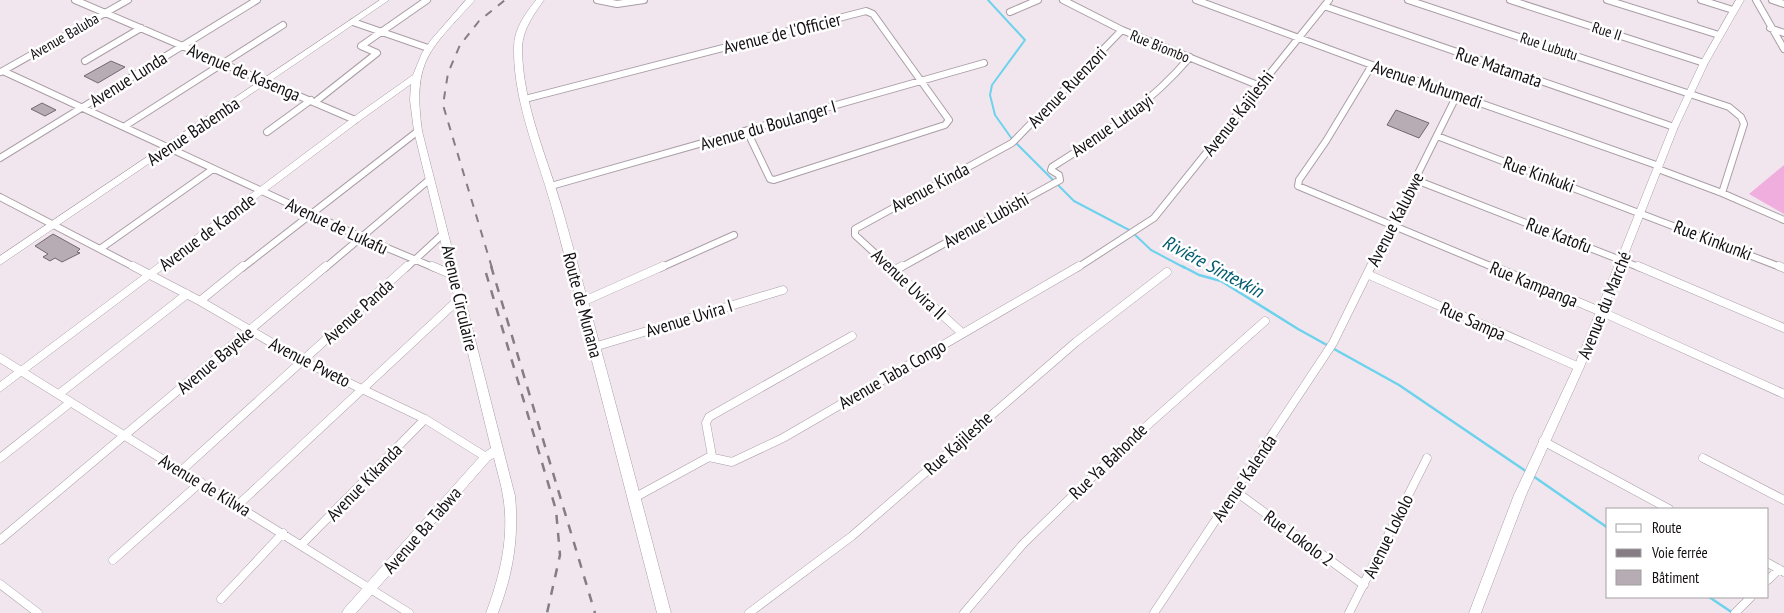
<svg xmlns="http://www.w3.org/2000/svg" width="1784" height="613" font-family="'PT Sans Narrow',sans-serif">
<style>
.green{fill:#f0aede}
.lines{fill:none;stroke-linecap:round;stroke-linejoin:round}
.stream-far1{stroke:#6dd2ec;stroke-width:2}
.stream{stroke:#6dd2ec;stroke-width:2.5}
.building{fill:#b7acb4;stroke:#71676e}
.minor-far1-casing{stroke:#a99ea6;stroke-width:8}
.minor-casing{stroke:#a99ea6;stroke-width:9}
.tertiary-casing{stroke:#a99ea6;stroke-width:1}
.secondary-casing{stroke:#a99ea6;stroke-width:1}
.minor-far1{stroke:#fff;stroke-width:6}
.minor{stroke:#fff;stroke-width:8}
.tertiary{fill:#fff;fill-rule:evenodd}
.secondary{fill:#fff;fill-rule:evenodd}
.rail-far1{stroke:#857d83;stroke-width:2;stroke-dasharray:8 8;stroke-linecap:butt}
.rail{stroke:#857d83;stroke-width:2.5;stroke-dasharray:9 9;stroke-linecap:butt}
.labels{text-anchor:middle;dominant-baseline:central;stroke-width:5;stroke-linejoin:round;paint-order:stroke}
.far-street-label{font-size:15px;fill:#130f12;stroke:#fff}
.street-label{font-size:18px;fill:#130f12;stroke:#fff}
.water-label{font-size:19px;font-style:italic;fill:#005c6e;stroke:#fff}
</style>
<rect width="100%" height="100%" fill="#f2e6ee"/>
<path class="green" d="M1784 165V214L1749 194Z"/>
<g class="lines">
<path class="stream-far1" d="M988 0 1025 40 992 85 990 95 995 115 1012 139 1074 201 1131 231 1151 250 1185 268"/>
<path class="stream" d="M1182 266 1199 275 1221 281 1298 329 1399 385 1527 472
M1533 476 1608 528
M1709 597 1733 613"/>
</g>
<path class="building" d="M111 61 125 67 98 83 84 76Z
M42 103 56 110 45 116 31 109Z
M1396 110 1429 123 1419 138 1387 125Z
M53 234 80 249 77 252 80 253 62 262 55 258 50 261 43 257 48 254 35 246Z"/>
<g class="lines">
<defs>
<path id="minor-far1" d="M75 0 355 120
M597 0 617 4 644 0
M1063 0 1122 30 1260 86
M1196 0 1372 65 1659 166
M1408 0 1729 107 1741 117 1744 124 1722 193
M1510 0 1704 63
M1607 0 1719 35
M1701 0 1733 10
M1756 0 1784 49
M1772 0 1784 4
M1324 6 1674 127
M1010 12 1038 0
M353 22 428 48
M1770 28 1784 33
M85 61 141 28
M1372 65 1326 141 1299 180 1298 186 1495 268
M3 71 361 237 435 268
M1 72 128 0
M525 99 866 11 873 14 949 120 945 125 774 180 770 179 747 131
M315 102 377 53 361 46 427 0
M125 126 283 25
M267 132 311 100
M1437 136 1783 268
M0 158 257 0
M1658 169 1722 193 1784 220
M1416 180 1641 268
M551 186 984 63
M0 197 136 268
M100 249 213 169
M242 268 418 131
M325 268 430 179
M406 268 444 233
M660 268 734 235
M891 268 855 235V229L1012 143 1122 30
M900 268 1060 180 1059 175 1051 170 1052 167C1103 135 1151 103 1190 57
M1077 268 1154 218 1329 0
M1371 268 1457 95"/>
<path id="minor" d="M133 266 200 301 303 361 425 419 486 457
M432 266 455 276
M889 266 962 333
M1492 266 1602 312 1784 394
M1638 266 1784 328
M1779 266 1784 268
M895 270 902 266
M1367 274 1579 367
M200 301 243 266
M582 302 663 266
M594 347 783 290
M0 358 409 613
M59 394 187 294
M1543 441 1669 509
M712 456 706 423 709 417 852 336
M0 458 71 402
M1703 458 1784 500
M182 470 407 266
M1235 491 1364 585
M634 498 709 457 732 462 783 438 1079 266
M238 505 459 299
M0 540 326 266
M302 544 425 419
M113 560 201 482
M1768 563 1784 572
M1768 580 1779 569
M0 584 38 613
M221 599 283 533
M749 613 852 536 1076 342 1167 272
M964 613 1023 544 1124 446 1265 321
M1154 613 1333 343 1371 266
M1349 613 1427 458
M1735 613 1751 597"/>
<path id="tertiary" d="M380 0H389L0 265V256Z
M466 0H475C430 50 412 59 422 131L515 496C519 537 513 574 498 613H486C500 576 510 536 503 496 501 483 497 471 494 458L490 460 356 613H342L344 609 482 454 491 448 414 131 410 100 411 84 358 122 0 392V382L352 118 413 75 422 53 431 40Z
M1736 0H1744L1708 63 1678 127 1584 367 1526 495 1481 613H1469L1514 495 1574 367 1670 127 1700 63Z"/>
<path id="secondary" d="M536 0H544C534 14 523 29 522 47 522 105 549 161 564 215 601 347 636 480 671 613H657C623 481 589 348 554 216 540 161 513 105 514 47 514 29 525 14 536 0Z"/>
</defs>
<use href="#minor-far1" class="minor-far1-casing"/>
<use href="#minor" class="minor-casing"/>
<use href="#tertiary" class="tertiary-casing"/>
<use href="#secondary" class="secondary-casing"/>
<use href="#minor-far1" class="minor-far1"/>
<use href="#minor" class="minor"/>
<use href="#tertiary" class="tertiary"/>
<use href="#secondary" class="secondary"/>
<path class="rail-far1" d="M492 268 443 105 448 73 460 45 479 21 505 0"/>
<path class="rail" d="M491 266 595 613
M486 273 556 510 560 555 547 613"/>
</g>
<g class="labels">
<g class="far-street-label">
<text transform="translate(1607 31) rotate(18)">Rue II</text>
<text transform="translate(64 36) rotate(-30)">Avenue Baluba</text>
<text transform="translate(1160 46) rotate(22)">Rue Biombo</text>
<text transform="translate(1549 46) rotate(18)">Rue Lubutu</text>
</g>
<g class="street-label">
<text transform="translate(782 33) rotate(-14)">Avenue de l'Officier</text>
<text transform="translate(1499 67) rotate(19)">Rue Matamata</text>
<text transform="translate(244 72) rotate(23)">Avenue de Kasenga</text>
<text transform="translate(128 79) rotate(-32)">Avenue Lunda</text>
<text transform="translate(1427 84) rotate(19)">Avenue Muhumedi</text>
<text transform="translate(1067 87) rotate(-46)">Avenue Ruenzori</text>
<text transform="translate(1238 113) rotate(-52)">Avenue Kajileshi</text>
<text transform="translate(768 125) rotate(-16)">Avenue du Boulanger I</text>
<text transform="translate(1112 125) rotate(-35)">Avenue Lutuayi</text>
<text transform="translate(193 131) rotate(-34)">Avenue Babemba</text>
<text transform="translate(1539 174) rotate(20)">Rue Kinkuki</text>
<text transform="translate(930 187) rotate(-28)">Avenue Kinda</text>
<text transform="translate(1395 219) rotate(-63)">Avenue Kalubwe</text>
<text transform="translate(986 220) rotate(-29)">Avenue Lubishi</text>
<text transform="translate(337 226) rotate(25)">Avenue de Lukafu</text>
<text transform="translate(207 232) rotate(-37)">Avenue de Kaonde</text>
<text transform="translate(1559 235) rotate(21)">Rue Katofu</text>
<text transform="translate(1713 240) rotate(21)">Rue Kinkunki</text>
<text transform="translate(909 284) rotate(43)">Avenue Uvira II</text>
<text transform="translate(1534 284) rotate(22)">Rue Kampanga</text>
<text transform="translate(460 298) rotate(77)">Avenue Circulaire</text>
<text transform="translate(583 305) rotate(75)">Route de Munana</text>
<text transform="translate(1604 305) rotate(-68)">Avenue du Marché</text>
<text transform="translate(358 311) rotate(-42)">Avenue Panda</text>
<text transform="translate(689 318) rotate(-17)">Avenue Uvira I</text>
<text transform="translate(1473 321) rotate(24)">Rue Sampa</text>
<text transform="translate(215 360) rotate(-40)">Avenue Bayeke</text>
<text transform="translate(310 362) rotate(27)">Avenue Pweto</text>
<text transform="translate(892 374) rotate(-30)">Avenue Taba Congo</text>
<text transform="translate(958 443) rotate(-42)">Rue Kajileshe</text>
<text transform="translate(1108 461) rotate(-44)">Rue Ya Bahonde</text>
<text transform="translate(1244 478) rotate(-56)">Avenue Kalenda</text>
<text transform="translate(364 482) rotate(-46)">Avenue Kikanda</text>
<text transform="translate(205 485) rotate(31)">Avenue de Kilwa</text>
<text transform="translate(422 530) rotate(-49)">Avenue Ba Tabwa</text>
<text transform="translate(1388 536) rotate(-64)">Avenue Lokolo</text>
<text transform="translate(1299 538) rotate(36)">Rue Lokolo 2</text>
</g>
<g class="water-label">
<text transform="translate(1213 266) rotate(28)">Riviére Sintexkin</text>
</g>
</g>
<rect x="1606" y="508" width="162" height="90" fill="#ffffff" stroke="#a19fa0"/>
<rect x="1616" y="524" width="25" height="8" fill="#ffffff" stroke="#a19fa0"/>
<text x="1652" y="533" font-size="15" fill="#130f12">Route</text>
<rect x="1616" y="549" width="25" height="8" fill="#857d83" stroke="#a19fa0"/>
<text x="1652" y="558" font-size="15" fill="#130f12">Voie ferrée</text>
<rect x="1616" y="570" width="25" height="15" fill="#b7acb4" stroke="#a19fa0"/>
<text x="1652" y="583" font-size="15" fill="#130f12">Bâtiment</text>
</svg>
